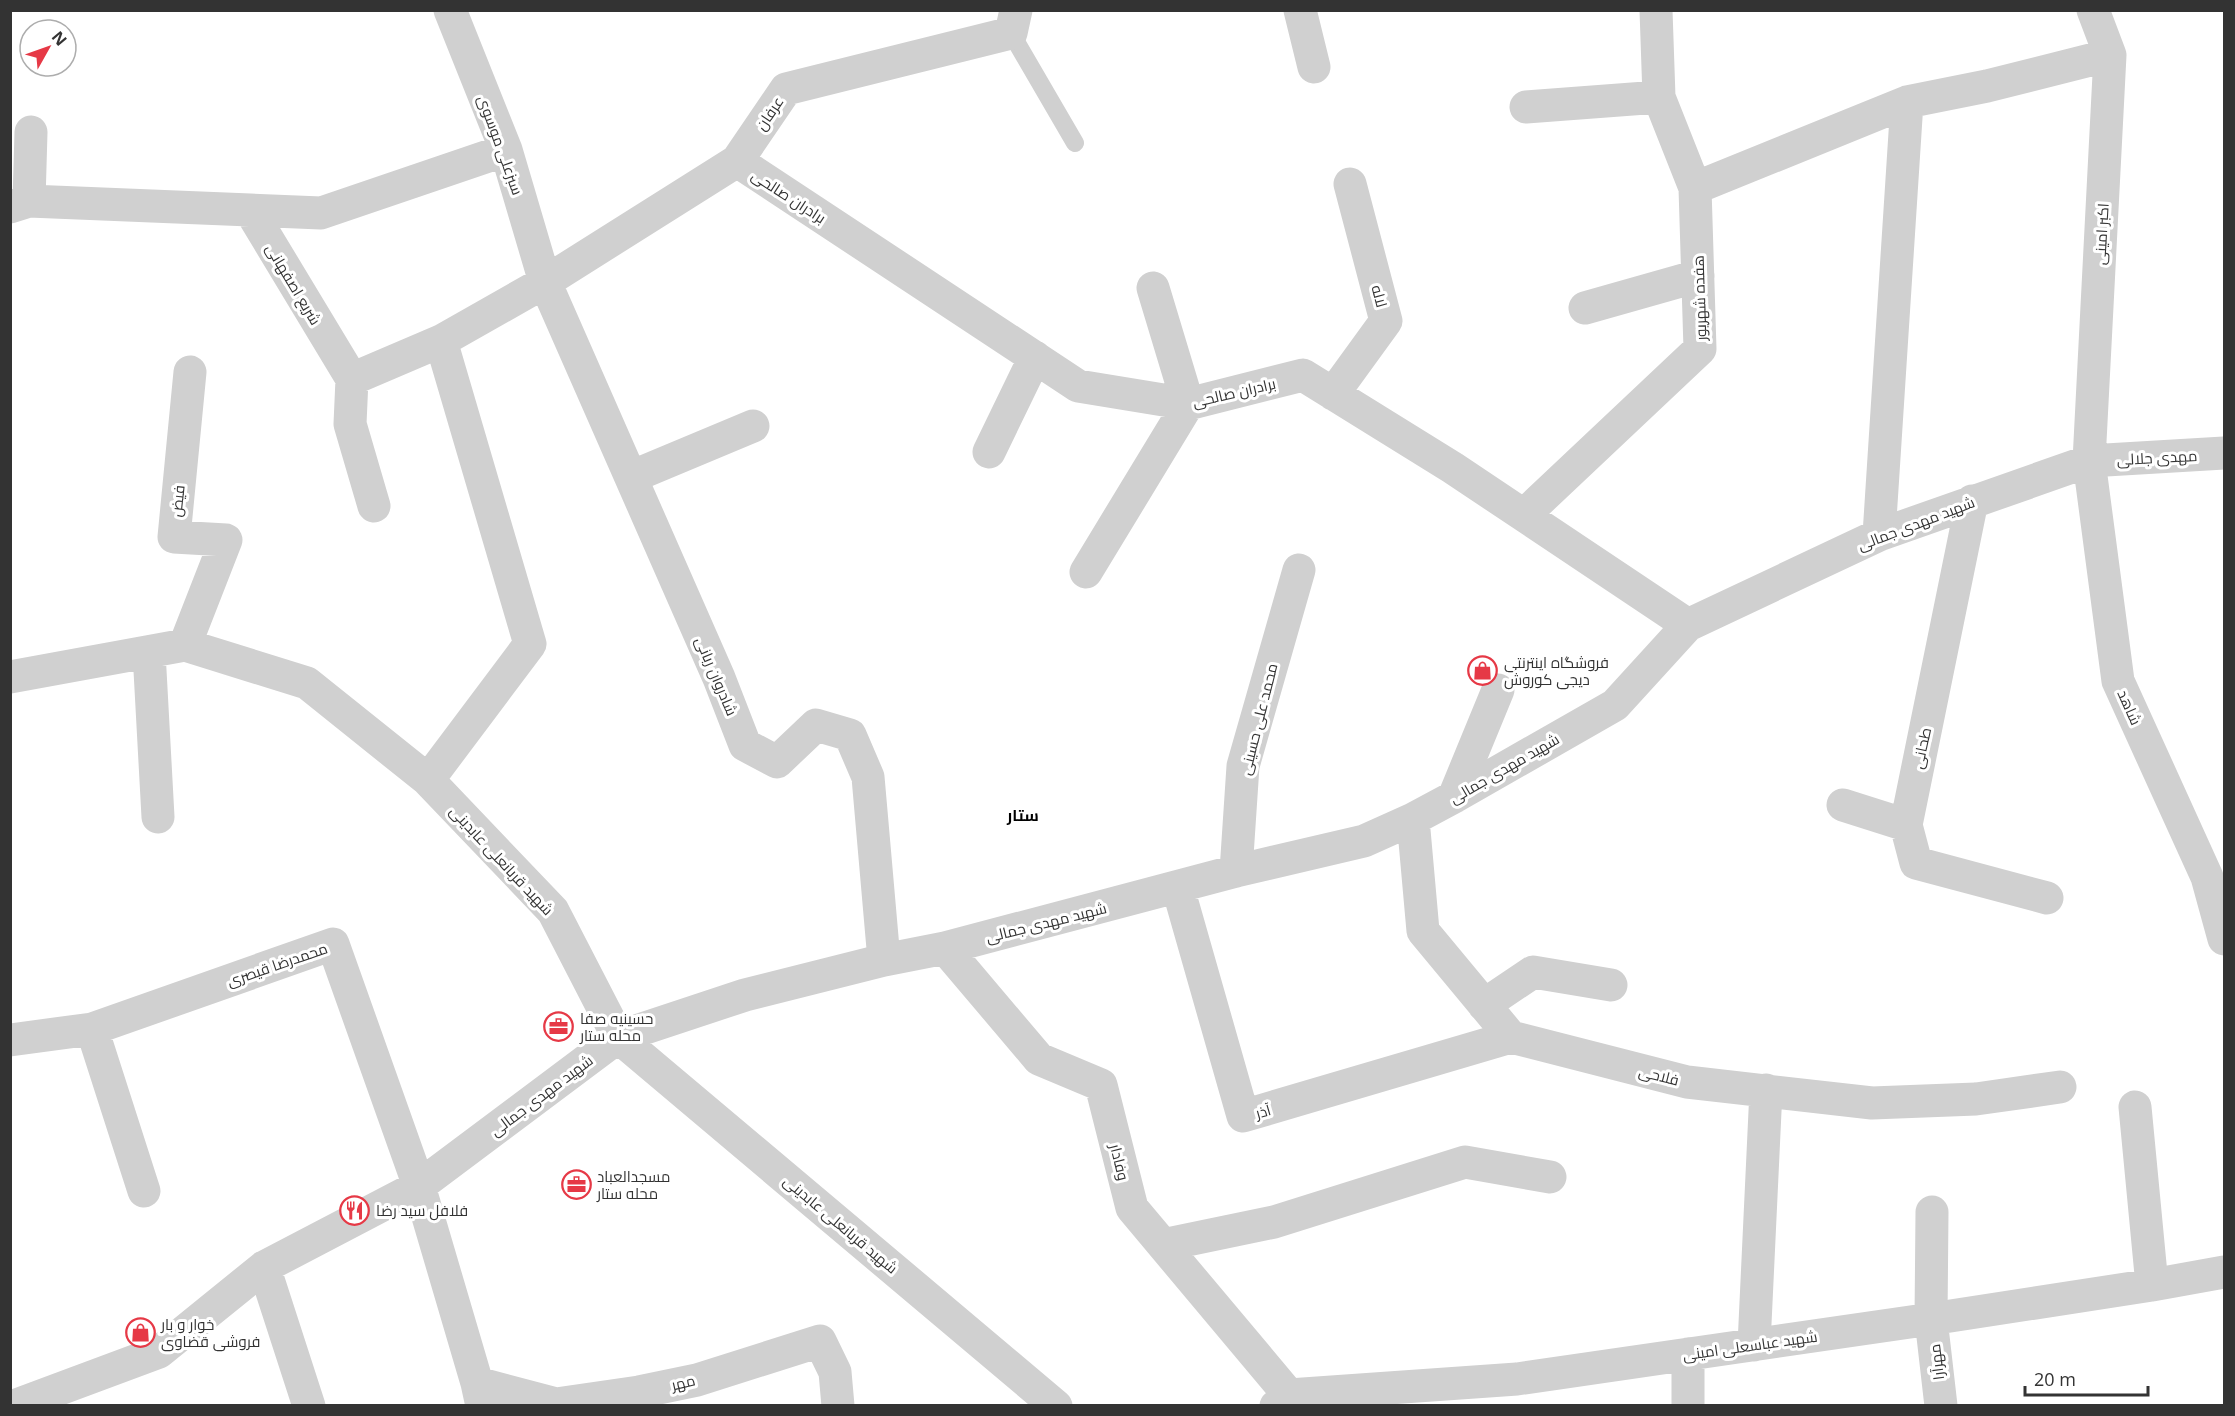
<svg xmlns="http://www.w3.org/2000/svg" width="2235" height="1416" font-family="'Open Sans',Cairo,sans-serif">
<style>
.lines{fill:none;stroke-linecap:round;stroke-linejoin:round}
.lane{stroke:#d0d0d0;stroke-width:18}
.street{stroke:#d0d0d0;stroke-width:33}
.labels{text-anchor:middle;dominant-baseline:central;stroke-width:6;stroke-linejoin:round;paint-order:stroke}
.street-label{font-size:15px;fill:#333;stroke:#fff}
.poi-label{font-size:15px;fill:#333;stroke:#fff;text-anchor:start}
.neighbourhood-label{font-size:16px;font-weight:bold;fill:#000;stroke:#fff}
</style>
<rect width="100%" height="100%" fill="#fff"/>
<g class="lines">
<path class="lane" d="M1011 33 1075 143"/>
<path class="street" d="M450 10 506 150 545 282 719 678 745 745 777 762 816 725 850 735 868 777 884 960
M1300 10 1314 67
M2093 10 2110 55 2089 461 2118 681 2207 877 2224 939
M1526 107 1659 97
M737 161 1078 386 1188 404 1303 375 1453 468 1688 625
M1695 188 1907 102 1987 86 2110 55
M29 201 31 132
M10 207 29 201 250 210 352 379 441 341 545 282 737 161 786 89 1011 33 1016 10
M250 210 321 213 506 150
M1585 308 1698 276
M352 379 350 424 374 506
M1333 394 1386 321 1350 184
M989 452 1035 357
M631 477 753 426
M1972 501 1906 825 1916 863 2047 898
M1524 515 1700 349 1695 188 1659 97 1656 10
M1879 535 1907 102
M1086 572 1188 404 1153 288
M185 645 226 540 174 537 190 372
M149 652 158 817
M10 677 185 645 307 683 428 780 553 911 618 1037 1056 1406
M428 780 530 644 441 341
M1454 797 1498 690
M1843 805 1906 825
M1413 819 1423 931 1511 1037 1687 1082 1872 1103 1976 1099 2060 1087
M1236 871 1243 766 1299 570
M1178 888 1243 1116 1511 1037
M945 948 1039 1059 1101 1085 1132 1208 1289 1395
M1484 1005 1533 972 1611 985
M92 1029 144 1191
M10 1040 92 1029 333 944 419 1186 477 1383 482 1406
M2135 1107 2152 1285
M1932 1212 1931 1319 1941 1406
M1163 1245 1274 1222 1465 1162 1550 1177
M264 1267 309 1406
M1754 1345 1766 1090
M477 1383 556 1404 639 1392 697 1380 820 1341 835 1372 838 1406
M14 1406 159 1352 264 1267 419 1186 618 1037 745 995 884 960 945 948 1236 871 1364 841 1413 819 1454 797 1615 705 1688 625 1879 535 2089 461 2224 453
M1276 1406 1289 1395 1517 1379 1931 1319 2152 1285 2224 1272
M1688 1406V1354"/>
</g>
<defs>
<symbol id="shop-ring" viewBox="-11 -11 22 22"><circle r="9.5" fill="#fff" stroke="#e63946" stroke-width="1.5"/><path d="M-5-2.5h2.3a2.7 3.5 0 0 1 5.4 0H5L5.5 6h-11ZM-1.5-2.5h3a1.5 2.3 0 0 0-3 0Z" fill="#e63946"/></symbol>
<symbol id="office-ring" viewBox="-11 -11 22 22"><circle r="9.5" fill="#fff" stroke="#e63946" stroke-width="1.5"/><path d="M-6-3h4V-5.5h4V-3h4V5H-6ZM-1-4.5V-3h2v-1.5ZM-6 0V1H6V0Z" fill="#e63946"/></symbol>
<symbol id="restaurant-ring" viewBox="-11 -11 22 22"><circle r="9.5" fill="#fff" stroke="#e63946" stroke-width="1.5"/><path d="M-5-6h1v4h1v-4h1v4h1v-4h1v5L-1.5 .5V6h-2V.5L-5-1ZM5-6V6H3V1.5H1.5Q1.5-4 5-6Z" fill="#e63946"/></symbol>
</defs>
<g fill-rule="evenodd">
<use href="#shop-ring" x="1466" y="654" width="33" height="33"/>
<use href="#office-ring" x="542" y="1010" width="33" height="33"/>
<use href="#office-ring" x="560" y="1168" width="33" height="33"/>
<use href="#restaurant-ring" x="338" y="1194" width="33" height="33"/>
<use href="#shop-ring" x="124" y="1316" width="33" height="33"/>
</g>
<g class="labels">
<g class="street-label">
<text transform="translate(769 113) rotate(-56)">عرفان</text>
<text transform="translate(501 145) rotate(70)">سبزعلی موسوی</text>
<text transform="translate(789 196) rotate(33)">برادران صالحی</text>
<text transform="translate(2101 234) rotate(-87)">اکبر امینی</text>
<text transform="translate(294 284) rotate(59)">شریع اصفهانی</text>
<text transform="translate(1380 296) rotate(75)">لاله</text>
<text transform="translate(1699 298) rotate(-92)">هفده شهریور</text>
<text transform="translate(1234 392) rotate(-13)">برادران صالحی</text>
<text transform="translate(2157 457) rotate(-3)">مهدی جلالی</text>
<text transform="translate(177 501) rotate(-84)">فیض</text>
<text transform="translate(1916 523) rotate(-21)">شهید مهدی جمالی</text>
<text transform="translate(717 676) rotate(67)">شادروان ربانی</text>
<text transform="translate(2130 707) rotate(66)">شاهد</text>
<text transform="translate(1258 719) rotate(-76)">محمد علی حسینی</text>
<text transform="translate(1921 748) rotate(-78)">طحانی</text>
<text transform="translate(1504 768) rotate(-30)">شهید مهدی جمالی</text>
<text transform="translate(502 860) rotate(47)">شهید قربانعلی عابدینی</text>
<text transform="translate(1046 922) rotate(-14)">شهید مهدی جمالی</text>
<text transform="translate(277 964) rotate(-19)">محمدرضا قیصری</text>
<text transform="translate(1659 1075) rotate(14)">فلاحی</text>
<text transform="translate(541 1095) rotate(-37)">شهید مهدی جمالی</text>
<text transform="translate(1263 1111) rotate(-16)">آذر</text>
<text transform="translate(1120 1162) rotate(76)">وفادار</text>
<text transform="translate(841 1224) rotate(40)">شهید قربانعلی عابدینی</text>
<text transform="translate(1750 1345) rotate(-8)">شهید عباسعلی امینی</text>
<text transform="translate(1936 1362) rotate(-97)">مهرآرا</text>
<text transform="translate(683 1382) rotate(-13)">مهر</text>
</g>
<g class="poi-label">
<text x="1504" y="662">فروشگاه اینترنتی<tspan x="1504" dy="17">دیجی کوروش</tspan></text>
<text x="580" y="1018">حسینیه صفا<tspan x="580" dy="17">محله ستار</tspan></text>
<text x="597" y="1176">مسجدالعباد<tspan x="597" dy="17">محله ستار</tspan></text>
<text x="376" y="1210">فلافل سید رضا</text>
<text x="161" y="1324">خوار و بار<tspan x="161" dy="17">فروشی قضاوی</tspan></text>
</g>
<g class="neighbourhood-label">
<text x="1023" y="815">ستار</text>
</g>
</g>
<rect width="2235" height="1416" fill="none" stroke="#333333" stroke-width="24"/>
<g transform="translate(48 48) rotate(50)"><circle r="28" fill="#ffffff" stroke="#adadad" stroke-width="1.5"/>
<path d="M0-4.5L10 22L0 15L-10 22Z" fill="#e63946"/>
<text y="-9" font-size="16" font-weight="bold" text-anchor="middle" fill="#333333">N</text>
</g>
<path d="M2025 1386v9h123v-9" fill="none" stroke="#333333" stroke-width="3"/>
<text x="2034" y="1386" font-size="18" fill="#333333" stroke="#ffffff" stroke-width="4.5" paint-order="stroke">20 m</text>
</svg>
